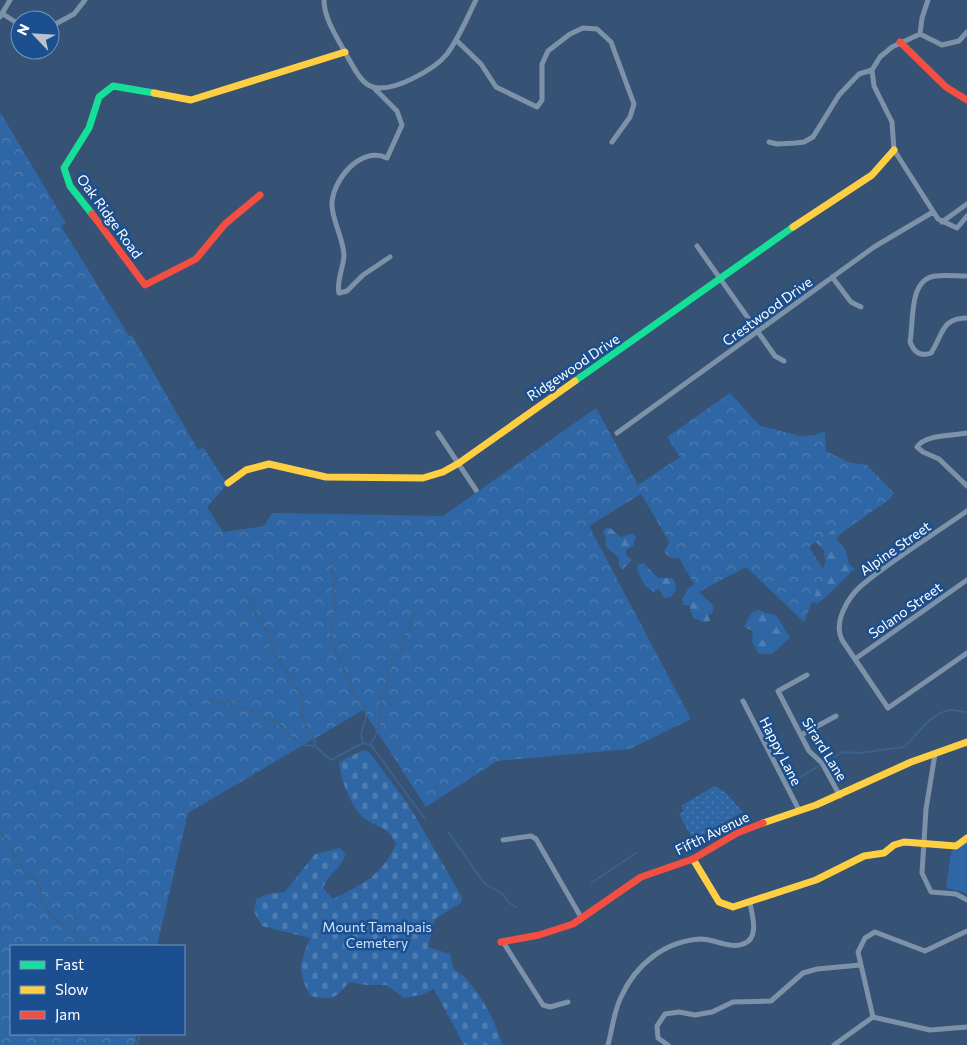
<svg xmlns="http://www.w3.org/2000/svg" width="967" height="1045" font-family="Commissioner,sans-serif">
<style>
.grass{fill:url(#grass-dots)}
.forest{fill:url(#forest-firs)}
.cemetery{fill:url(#cemetery-stones)}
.park{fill:url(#park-crowns)}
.garden{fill:#2f66a5}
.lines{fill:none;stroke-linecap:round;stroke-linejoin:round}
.stream{stroke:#3b618d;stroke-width:2}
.street{stroke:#7d92a8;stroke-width:5}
.fast{stroke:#16e098;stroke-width:7}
.slow{stroke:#ffcf43;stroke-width:7}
.jam{stroke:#f24e42;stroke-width:7}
.labels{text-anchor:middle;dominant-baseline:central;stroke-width:5;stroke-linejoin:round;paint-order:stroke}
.street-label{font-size:14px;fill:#fff;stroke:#1b4f8f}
.park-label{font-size:14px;fill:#cfe3fa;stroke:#1b4f8f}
</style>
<defs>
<pattern id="grass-dots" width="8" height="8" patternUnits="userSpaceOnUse" patternTransform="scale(1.25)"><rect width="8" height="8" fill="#2f66a5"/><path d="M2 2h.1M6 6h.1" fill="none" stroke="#4e7db2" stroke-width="1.8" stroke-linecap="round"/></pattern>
<pattern id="forest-firs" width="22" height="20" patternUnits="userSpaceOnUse" patternTransform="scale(1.25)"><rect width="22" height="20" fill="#2f66a5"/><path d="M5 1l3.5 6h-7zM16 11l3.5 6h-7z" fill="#4e7db2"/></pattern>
<pattern id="cemetery-stones" width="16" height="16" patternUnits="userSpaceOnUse" patternTransform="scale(1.25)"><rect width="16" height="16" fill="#2f66a5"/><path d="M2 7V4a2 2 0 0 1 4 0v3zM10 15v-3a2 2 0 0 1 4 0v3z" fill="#4e7db2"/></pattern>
<pattern id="park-crowns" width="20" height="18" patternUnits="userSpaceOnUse" patternTransform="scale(1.25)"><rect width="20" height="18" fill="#2f66a5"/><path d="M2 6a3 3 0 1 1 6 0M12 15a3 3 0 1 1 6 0" fill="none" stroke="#4e7db2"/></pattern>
</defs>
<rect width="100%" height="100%" fill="#365274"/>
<path class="grass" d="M714 786 725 792 743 812 693 840 679 814 684 811 681 806Z"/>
<path class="forest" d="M760 426 775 429 784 437 847 529 836 538 846 551 849 564 855 569C845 577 824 601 816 604L810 600 825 563 824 550 814 540Z
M606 528H610L621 537 633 533 636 537 633 546 626 550V555L632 560 623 569 619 566V558L605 546 606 538 603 532Z
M670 541 681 557C673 560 670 558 664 552Z
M644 563 658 578H673C677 586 677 591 671 597L664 598 659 589 654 592 645 586 637 570 638 564Z
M697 583 701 586 699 592 714 606 712 614H708L710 621 704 622 693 618 689 605H684L682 600 689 587Z
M758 610 777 616 790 638 772 654H759L752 642 753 631 744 627 751 613Z"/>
<path class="cemetery" d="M363 750 369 752 408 804 462 897 461 903 435 919 428 947 450 954C454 978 458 968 469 982 483 999 497 1024 502 1045H464L434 989 421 995 404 998 386 985H366L349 982C334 1000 333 1000 311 996 296 970 300 964 310 938L262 926 254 912 256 899 268 894 285 892 315 854 340 848 346 854C339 872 329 872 323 888L333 899C363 884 381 876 396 844 387 825 380 830 364 818 351 808 340 778 339 762Z"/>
<path class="park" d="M0 112 66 223 61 226 129 336 132 335 198 450 203 447 227 484 207 507 223 532 264 526 272 513 443 516 596 408 638 485 680 457 667 437 730 393 760 426 800 436 815 435 825 431 826 451 848 462 867 465 894 493 890 499 847 529 842 524 809 547 829 578 820 582 804 622 746 567 699 592 641 494 589 526 691 719 630 749 497 761 426 807 363 710 188 813 157 946H11V1034H137L134 1045H0Z"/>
<path class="garden" d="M967 841V893L946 888 951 852Z"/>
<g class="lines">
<path class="stream" d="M333 567 332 575 336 579 333 587 336 610 331 627 332 642 356 698 365 706 366 719 361 734 363 743
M248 597 254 606 255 613 261 624 269 632 271 645 278 659 293 680V685C295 688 299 691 301 694 306 700 302 706 302 713 303 725 314 733 315 745
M210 700 220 703 231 702 237 707 260 712 267 720 276 721 290 736 303 745 315 746 331 760 363 743 371 745 425 819
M371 744C380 731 382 712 380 695L386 688 389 670 397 654 403 649V635L409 630 411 619 415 612
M827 762 843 752 859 753 904 747C919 734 929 713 951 710 956 710 962 712 967 712
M800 777 819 766
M0 831 27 875 39 882 41 898 52 917 79 937 87 939 89 946
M448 832 485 884 503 894 509 903 516 907
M591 883 636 853
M137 1045 140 1034"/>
<path class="street" d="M324 0C324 19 338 39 347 56 353 66 361 84 373 87 393 93 435 69 447 54 459 38 467 18 476 0
M928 0 922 18 920 34 942 45 959 41 967 32
M3 14 20 25
M0 17 10 0
M50 27 74 14 85 0
M456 40 481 64 496 87 537 107 542 100V64L548 51 570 34 583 28 597 29 611 42 634 104 630 117 612 142
M872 70 874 86 892 122 894 150 938 219 957 228 967 216
M374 88 397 111 402 125 387 158C360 145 331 182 332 206 333 222 343 238 344 255 344 266 336 282 339 293L347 291 363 275 390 257
M769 142 777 144 796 143 804 142 813 137 839 95 859 74 872 70 880 57 892 47 920 34
M942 222 967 204
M697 246 775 356 784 361
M967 276C957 276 945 275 935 276 908 280 914 322 910 342 914 352 920 357 931 353 943 335 941 318 967 318
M832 277 851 302 861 307
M438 433 476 490
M617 433 874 247 933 212
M967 433C954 436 925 434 917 447L923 452 939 459 967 486
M967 511C933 535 893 559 862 585 848 597 833 622 842 640L888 708 967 653
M855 659 967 580
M807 675 778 691 809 751 822 763 840 796
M743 701 799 810
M801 735 836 716
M935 754 926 809 922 873 931 892 956 894 967 900
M503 840 531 836 536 839 582 919
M503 942 543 1005 550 1007 568 1002
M873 1017 858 952 865 938 875 932 925 951 967 931
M873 1017 930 1030 967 1027
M608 1045C612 1030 614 1011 621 997 636 964 665 941 701 939 714 939 730 949 743 944 760 939 752 915 750 903
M668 1045 658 1038 657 1026 665 1014 679 1012 695 1015 712 1012 733 1002 771 1001 803 973 817 969 860 965
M834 1045 873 1017"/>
<path class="fast" d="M92 214 70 186 64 168 89 128 99 97 113 86 154 93
M575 381 793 227"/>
<path class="slow" d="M154 93 191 100 345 52
M793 227 872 175 894 150
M228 483 246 470 269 464 326 477 423 478 443 472 459 463 575 381
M763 823 816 805 911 762 967 742
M693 859 719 902 733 907 816 880 864 856 884 853 894 845 904 842 956 846 967 838"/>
<path class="jam" d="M900 42 946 87 967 100
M92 214 145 285 196 259 225 224 260 195
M501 942 539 935 573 924 641 877 693 859 737 833 763 823"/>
</g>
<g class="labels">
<g class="street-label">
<text transform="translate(110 216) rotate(54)">Oak Ridge Road</text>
<text transform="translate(767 311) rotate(-36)">Crestwood Drive</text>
<text transform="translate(573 367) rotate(-34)">Ridgewood Drive</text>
<text transform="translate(895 548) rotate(-35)">Alpine Street</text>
<text transform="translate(905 610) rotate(-35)">Solano Street</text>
<text transform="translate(825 749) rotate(58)">Sirard Lane</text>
<text transform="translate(781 751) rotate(63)">Happy Lane</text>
<text transform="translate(712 833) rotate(-26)">Fifth Avenue</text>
</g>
<g class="park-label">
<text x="377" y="926">Mount Tamalpais<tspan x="377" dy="16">Cemetery</tspan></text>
</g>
</g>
<rect x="10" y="945" width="175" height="90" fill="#1b4f8f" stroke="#7695bc"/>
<rect x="20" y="961" width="25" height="8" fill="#16e098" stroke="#7695bc"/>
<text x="55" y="970" font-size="15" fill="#ffffff">Fast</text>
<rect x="20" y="986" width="25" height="8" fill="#ffcf43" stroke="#7695bc"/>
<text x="55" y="995" font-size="15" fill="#ffffff">Slow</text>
<rect x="20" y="1011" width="25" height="8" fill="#f24e42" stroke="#7695bc"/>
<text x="55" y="1020" font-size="15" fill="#ffffff">Jam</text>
<g transform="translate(35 35) rotate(295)"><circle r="24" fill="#1b4f8f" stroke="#7695bc"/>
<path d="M0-4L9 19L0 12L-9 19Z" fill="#b9c2ce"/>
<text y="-8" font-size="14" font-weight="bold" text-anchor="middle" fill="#ffffff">N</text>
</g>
</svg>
